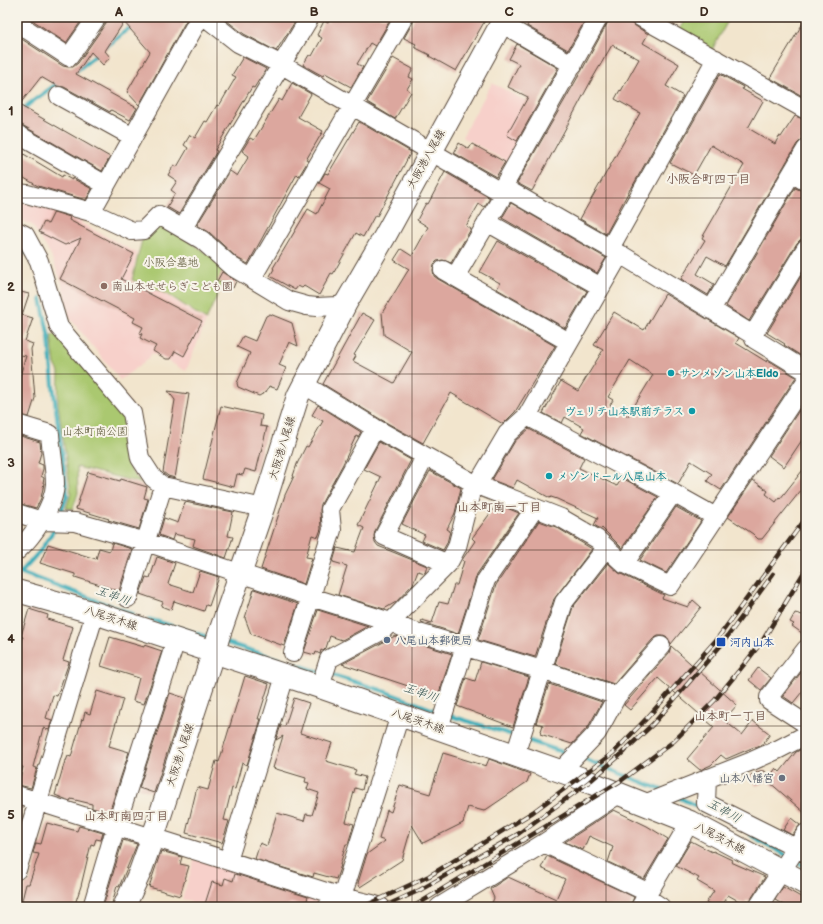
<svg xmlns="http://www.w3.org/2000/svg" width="823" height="924" font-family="'Balsamiq Sans','Klee One',sans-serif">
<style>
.built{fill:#f7d0ca}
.green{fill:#aac870;stroke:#727947}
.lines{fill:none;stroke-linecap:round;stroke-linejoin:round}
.stream{stroke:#3eaeba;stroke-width:4}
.building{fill:#dca79e;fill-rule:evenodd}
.minor-casing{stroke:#564638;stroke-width:20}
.major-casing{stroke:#564638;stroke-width:24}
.minor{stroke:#fff;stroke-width:18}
.major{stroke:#fff;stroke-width:22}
.rail-casing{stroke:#3b2a1e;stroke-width:4.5}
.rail{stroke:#f7f3e8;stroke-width:3;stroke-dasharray:9;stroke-linecap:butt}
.grid{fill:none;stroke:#3b2a1e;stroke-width:1;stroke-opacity:0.55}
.education-dot{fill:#8d6e63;stroke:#f7f3e8;stroke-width:1.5}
.culture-dot{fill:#0f9aa8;stroke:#f7f3e8;stroke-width:1.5}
.service-dot{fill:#5c6f8a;stroke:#f7f3e8;stroke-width:1.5}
.transit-dot{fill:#1a4fb4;stroke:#f7f3e8;stroke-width:1.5}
.worship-dot{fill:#6b7280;stroke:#f7f3e8;stroke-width:1.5}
.labels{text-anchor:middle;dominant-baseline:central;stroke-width:4;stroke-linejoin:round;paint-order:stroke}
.street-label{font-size:11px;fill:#3b2a1e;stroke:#f7f3e8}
.park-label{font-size:11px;fill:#575232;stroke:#f7f3e8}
.education-label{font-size:11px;font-weight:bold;fill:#785e54;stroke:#f7f3e8;text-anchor:start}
.culture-label{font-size:11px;font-weight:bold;fill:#0d838f;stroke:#f7f3e8;text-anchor:start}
.service-label{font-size:11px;font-weight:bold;fill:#4e5e75;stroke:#f7f3e8;text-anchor:start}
.transit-label{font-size:11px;font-weight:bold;fill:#164399;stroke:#f7f3e8;text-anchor:start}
.worship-label{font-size:11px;font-weight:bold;fill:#5b616d;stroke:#f7f3e8;text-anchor:end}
.neighbourhood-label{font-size:12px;font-weight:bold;fill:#73564b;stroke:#f7f3e8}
.water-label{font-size:12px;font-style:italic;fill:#3c5855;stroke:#f7f3e8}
.neatline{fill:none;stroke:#3b2a1e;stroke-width:1.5}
.grid-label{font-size:13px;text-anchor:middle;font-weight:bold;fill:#3b2a1e}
</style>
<rect width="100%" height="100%" fill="#f7f3e8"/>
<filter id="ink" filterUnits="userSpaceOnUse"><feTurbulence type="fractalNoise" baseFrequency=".025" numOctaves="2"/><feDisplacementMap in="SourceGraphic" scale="8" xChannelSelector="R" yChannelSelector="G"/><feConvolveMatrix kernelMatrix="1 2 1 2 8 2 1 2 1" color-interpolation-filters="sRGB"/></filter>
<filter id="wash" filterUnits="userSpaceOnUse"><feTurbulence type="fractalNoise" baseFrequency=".012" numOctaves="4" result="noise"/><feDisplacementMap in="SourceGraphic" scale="16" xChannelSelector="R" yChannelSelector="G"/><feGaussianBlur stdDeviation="0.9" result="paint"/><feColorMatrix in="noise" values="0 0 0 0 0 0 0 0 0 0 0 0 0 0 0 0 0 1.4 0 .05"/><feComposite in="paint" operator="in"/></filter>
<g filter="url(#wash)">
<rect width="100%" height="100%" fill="#f2e5cd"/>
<path class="built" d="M492 83 543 110 514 165 462 137Z
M17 201 84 215 81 223 137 253 131 281 156 290 171 298 206 321 186 371 152 353 148 359 120 380 69 317 62 283 50 253 32 225 17 218Z
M195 857 321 896 320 902 305 907H190L191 901 182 899Z"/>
<path class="green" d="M686 17H730L712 50 678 32Z
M161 221 229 269 206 320 172 297 156 289 132 280 142 240 152 225Z
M58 333 126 419C128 433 123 452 128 464 130 471 136 477 141 483L77 467 78 493 73 509 66 508 71 493 58 404 59 372 55 364 51 336Z"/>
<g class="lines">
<path class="stream" d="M106 47 133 25
M75 72 99 53
M17 116 29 104 59 82
M17 242 25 253
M41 299 49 338 53 385 67 495 59 517
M17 571 133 614
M21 572 40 551 56 527
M149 619 211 638
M224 642 320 672
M329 674 381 690 440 712
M448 715 516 736
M524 739 571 755
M581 758 662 790
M678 797 702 809
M750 835 786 855
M794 860 806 867"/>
</g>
<g id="blocks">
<path class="building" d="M28 17H84L66 43Z
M107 17H188L139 105 127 92 150 52 124 22 105 51 110 57 103 65 91 52 76 74 137 108 130 120 111 110 110 112 64 87 57 86 53 83V84L41 77 19 105 110 157 102 171 22 125 17 124V36L63 66 68 67H73L78 63 106 23Z
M222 17H298L276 51 244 34Z
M331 17H392L375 46 370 43 357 64 363 67 351 87 325 73 323 76 303 65 309 55 312 56 322 38 317 35 324 21 328 23Z
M414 17H487L456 71 429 56 430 55 414 47 416 44 404 38 413 22Z
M531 17H587L568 50 527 26Z
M609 17H627L626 20 648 34 643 43 679 64 666 86 683 96 631 189H630L606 234 580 219 640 113 615 99 620 90 621 91 639 59 612 45 591 81 532 191 517 183 582 70 608 22Z
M806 18V98L770 78Z
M517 44 558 68 517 141 507 135 528 97 508 87 519 64 509 59Z
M243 57 266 69 254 88 252 87 215 150 217 151 179 214 167 207 175 193 171 190 177 181 168 175 174 165 177 167 188 148 184 145 190 135 195 138 205 121 207 122 217 105 219 106 236 77 232 75Z
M393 58 413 69 409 77 413 79 407 89 411 92 395 119 367 102Z
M720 74 743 87 742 89 763 101 748 128 775 144 779 136 781 137 795 116 806 120V139L801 140 797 144 725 266 707 256 697 274 714 284 708 295 681 279 705 240 702 238 744 165 711 145 694 175 670 163Z
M292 83 311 94 298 117 323 131 306 160 308 161 299 176 297 174 248 264 237 258 209 232 197 225 230 171 237 176 249 156 242 151 250 138 254 140 279 99 282 101Z
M359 122 411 152 377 216 375 215 363 237 356 233 333 274 331 273 319 295 304 286 302 288 298 286 295 290 270 276 274 269 273 268 308 209 317 214 330 189 319 183 325 173 328 174Z
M459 143 469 149 472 144 505 162 496 177 454 153Z
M17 150 62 177 63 175 72 180V178L92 189 86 200 38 186 17 174Z
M445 172 490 198 484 207 479 204 466 226 471 229 451 263 443 260 437 261 434 264 433 270 434 276 438 279 555 346 515 412 503 424 451 393 423 443 380 419 323 384 362 313 375 320 354 355 356 356 353 361 394 383 412 352 384 335 382 313 409 269 394 260 401 249 412 256 428 227 417 220 426 203 428 204Z
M795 188 806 192V238L801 239 797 243 749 321 726 306Z
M511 203 606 258 597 273 502 218Z
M54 212 70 217 69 220 134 254 121 279 202 321 184 356 175 351 171 359H166L153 351 156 346 140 338 142 334 140 333 143 327 133 322 135 318 60 279 81 238 65 245 39 232 44 222 48 224Z
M498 241 587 291 565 328 497 289 500 283 480 272Z
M806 268V359L784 345 785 344 767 333Z
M222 272 236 281 233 288 217 281Z
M17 291 29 294 22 315 33 318 25 341 33 344 31 349 35 398 29 417 17 414V375L20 376 26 356 21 355 19 360H17Z
M665 294 739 338 736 343 767 362 768 360 796 377 721 490 707 481 712 474 691 461 678 484 581 433 584 428 565 417 562 423 543 413 561 381 578 391 603 350 594 345 614 312 644 330ZM630 360 653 375 628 416 610 405 613 400 608 397Z
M270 314 292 323 298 346 289 342 279 365 286 368 277 389 269 386 266 392 259 396 238 387 237 383 250 353 237 347 243 336 255 341 266 316Z
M168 391 189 394 175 478 168 476 163 472 175 400Z
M806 400V434L784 467 769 456Z
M318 405 361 432 358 437 356 436 343 464 321 504 320 510 321 529 318 537 312 535 306 557 312 558 304 584 261 569 285 495 294 476H293L297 464 306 446 308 447 323 421 312 415Z
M221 406 262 415 260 426 267 427 256 472 245 469 243 475 237 474 234 487 203 479Z
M529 429 584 458 579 468 617 486 622 478 658 497 622 548 602 528 601 529 594 525 598 518 557 499 551 497 550 498 517 480 513 488 492 480 515 441Z
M17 435 40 442 41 453 38 463 43 465V469L41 476 44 478 43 483H44L41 498 36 508 17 503Z
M379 442 411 460 375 531 374 536 375 542 378 546 427 566 425 573 418 571 413 584 396 602 384 609 338 595 347 566 333 562 337 548 355 552 364 528 358 525 381 477 364 469Z
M806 466V484L762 539H758L753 534 728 517 753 480 768 491 766 494 776 502 779 498 780 499Z
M430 471 461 488 455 513 447 529 450 531 447 543 443 550 422 541 425 535 402 524Z
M88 472 120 481 121 479 147 487 144 498 148 499 139 529 108 520 109 519 76 509Z
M185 502 233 512 228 536 233 537 226 558 193 546 195 539 174 534 172 540 159 535 164 518 178 523Z
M497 504 519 513 477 574 458 634 421 622 422 620 432 623 439 602 448 604 454 585H457L464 561 462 560 475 541 472 538Z
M676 507 701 521 666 573 640 560Z
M539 521 556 527 592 549 554 599 535 657 478 640 496 585Z
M112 543 132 549 119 591 75 577V574L40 563 48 544 96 559 99 548 110 551Z
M157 557 175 563 168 584 193 592 200 571 219 577 209 606 206 605 204 611 174 601 171 610 161 606 163 602 140 594 146 577 150 578Z
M608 563 619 573 664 595 662 598 688 607 693 600 701 607 671 644 668 638 663 636H658L653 639 614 684 555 664 573 607Z
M254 589 298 604 284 646 251 634 245 618Z
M29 609 48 615 47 619 73 627 63 660 69 662 57 696 53 695 46 718 52 720 49 730 43 728 33 767 37 768 31 788 18 785 23 767 17 766V659L23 637 21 636Z
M318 610 368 626 342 640 330 636 326 648 323 651 321 650 320 654 316 652 315 655 304 652Z
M795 613 806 616V636L792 626 794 624 790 622Z
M395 636 452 654 438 696 342 664Z
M110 637 144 647V645L162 651 144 704 133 701 139 678 101 666Z
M671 646 737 705 724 720 742 735 753 721 770 734 762 745 756 748 754 747 726 759 721 755 711 765 700 770 687 759 714 727 658 678 630 710 624 705 669 653Z
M481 662 529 677 513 727 457 706 466 678 475 681Z
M806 666V687L793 703 783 696Z
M758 668 771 678 761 690 749 680Z
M245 676 269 684 258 719H261L247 765 242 763 235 789 232 788 224 820 229 821 222 843 186 833 197 787 208 790 216 761 219 762Z
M549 684 602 702 588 727 572 744 540 734 543 725 536 723Z
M97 691 123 699 109 746 129 752 109 813 92 808V804L71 799 70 801 55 795 65 761H66L68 756 71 757 82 719 83 720 85 712 90 714Z
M170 693 185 698 154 793 139 788Z
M294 698 309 703 300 733 332 743 326 761 356 770 354 774 365 777 362 790 355 788 346 822 354 824 348 844H346L340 865H341L336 879 314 873 313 877 255 859 260 843 267 846 277 813 304 821 306 814 312 815 319 793 307 789 309 783 305 782 306 778 273 768 283 736 276 740 281 725 285 726Z
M806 747V814L768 781 756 786 751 775 760 771H765L768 779 776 768 780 772 796 752Z
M443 753 486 766 489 759 530 774 527 782 484 811 468 807 463 823 423 843 412 825 402 860 360 887 358 883 367 854 385 841 379 839 387 810 391 812 400 785 430 794Z
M614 810 647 826 668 839 644 879 608 862 613 847 589 836 583 850 565 842Z
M791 818 800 825 792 835 783 830Z
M47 823 77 831 79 826 103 833 101 840 96 839 94 845 91 844 81 886 74 907H21L22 904H21L26 884H29L39 854 33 853 36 843 41 844Z
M123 840 137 844 119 887 117 886 111 907H103Z
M691 841 712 852 713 851 732 860 731 862 765 877 749 902 747 900 744 904 728 895 720 907H712L706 903 714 891 697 881 699 878 676 866Z
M161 851 182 857 180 864 189 866 180 896 149 887Z
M547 856 634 897 630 907H500L492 903 494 898 490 889 508 877 556 899 565 879 541 868Z
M235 874 308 897 306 903 304 906 291 903 284 907H204L212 882 223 885 225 878 233 881Z
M783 887 806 900V907H787L775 900Z"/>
</g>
</g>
<g filter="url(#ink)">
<use href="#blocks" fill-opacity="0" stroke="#564638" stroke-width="1"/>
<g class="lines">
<defs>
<path id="minor" d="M200 17 91 212 132 231 144 230 159 215 202 240 231 266 289 301 307 306 317 307 337 306 346 303
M205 17 238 43 282 65 504 194
M599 17 503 187 620 254 753 335 754 339 806 371
M640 17 806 110
M17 23 69 57 97 17
M501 23 573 65
M59 96 133 137
M17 134 106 185
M792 173 806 182
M17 193 27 194 91 212
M487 222 601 287
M183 228 310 17
M17 231 25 235 39 261 59 327 132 413 140 458 153 478 163 486 263 508
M610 248 716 59
M443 270 569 342
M455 277 507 189
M252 278 404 17
M711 310 806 149
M753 335 806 248
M303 384 375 428 477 485 561 518 597 539 624 564 670 586 806 381
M527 416 673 493 716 517
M17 424 50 434C51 450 55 469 55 484 54 507 33 536 17 551
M425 457 384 536 448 564
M17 513 42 521 75 522 146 542 311 597 391 622 406 629 542 670 617 696
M624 564 673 493
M128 598 163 486
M806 649 769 697V700L806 724
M293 653 332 530 330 509 375 428
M320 687 329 659 383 630 448 564 457 547 471 492 477 485 507 434 527 416 620 254
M439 728 486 580 535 508
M515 755 564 602 606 548
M561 771 597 733 617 696 661 646
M707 778 706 803 806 853
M17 795 143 835
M644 804 752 761 779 749 806 735
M162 840 342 897 400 715
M544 843 649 893
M228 861 285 676
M17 870 95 613
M646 897 661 907
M92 907 116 826 176 640
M327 907 342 897 372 904 381 907
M439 907 544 843 619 794
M640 907 690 822
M758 907 806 833"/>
<path id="major" d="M17 591 95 613 320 687 580 778 589 782 690 822 806 884
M124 907 140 872 157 825 220 632 263 508 298 396 346 303 385 236 505 17"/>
</defs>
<use href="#minor" class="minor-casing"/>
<use href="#major" class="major-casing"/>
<use href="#minor" class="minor"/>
<use href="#major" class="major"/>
<defs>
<path id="rail" d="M363 907 429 876 483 843 533 812 613 753 647 718 717 639 806 518
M383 907 420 890 518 834 589 782 618 757 653 724 722 644 773 574
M413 907 622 780 674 741 715 700 746 662 763 640 806 569"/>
</defs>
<use href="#rail" class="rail-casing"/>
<use href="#rail" class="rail"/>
</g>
</g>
<path class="grid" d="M217 17V907M412 17V907M606 17V907M17 198H806M17 374H806M17 550H806M17 726H806"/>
<circle class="education-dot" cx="104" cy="286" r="4"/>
<g class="culture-dot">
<circle cx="671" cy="373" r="4"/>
<circle cx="692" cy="411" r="4"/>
<circle cx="549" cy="476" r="4"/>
</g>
<circle class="service-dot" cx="387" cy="640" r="4"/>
<rect class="transit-dot" x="716" y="637" width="10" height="10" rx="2"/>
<circle class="worship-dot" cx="782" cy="778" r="4"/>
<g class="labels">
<g class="street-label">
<text transform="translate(426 159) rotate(-61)">大阪港八尾線</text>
<text transform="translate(282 448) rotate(-73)">大阪港八尾線</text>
<text transform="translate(111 618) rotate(18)">八尾茨木線</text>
<text transform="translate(418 721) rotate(19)">八尾茨木線</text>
<text transform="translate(180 755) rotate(-72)">大阪港八尾線</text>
<text transform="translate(720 838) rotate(28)">八尾茨木線</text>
</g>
<g class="park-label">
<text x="171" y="262">小阪合墓地</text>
<text x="95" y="431">山本町南公園</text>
</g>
<g class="education-label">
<text x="112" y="286">南山本せせらぎこども園</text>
</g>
<g class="culture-label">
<text x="679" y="373">サンメゾン山本Eldo</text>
<text x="684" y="411" text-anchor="end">ヴェリテ山本駅前テラス</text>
<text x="557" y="476">メゾンドール八尾山本</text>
</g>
<g class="service-label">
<text x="395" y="640">八尾山本郵便局</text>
</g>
<g class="transit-label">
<text x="730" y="642">河内山本</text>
</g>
<g class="worship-label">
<text x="774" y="778">山本八幡宮</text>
</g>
<g class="neighbourhood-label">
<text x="708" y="179">小阪合町四丁目</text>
<text x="499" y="507">山本町南一丁目</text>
<text x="730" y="716">山本町一丁目</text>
<text x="126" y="816">山本町南四丁目</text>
</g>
<g class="water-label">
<text transform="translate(113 596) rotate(20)">玉串川</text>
<text transform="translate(421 693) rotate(19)">玉串川</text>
<text transform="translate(724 811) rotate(29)">玉串川</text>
</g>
</g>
<rect width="823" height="924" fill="none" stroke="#f7f3e8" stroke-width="44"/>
<rect x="22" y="22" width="779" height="880" class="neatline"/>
<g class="grid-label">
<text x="119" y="16">A</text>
<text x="314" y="16">B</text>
<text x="509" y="16">C</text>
<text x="704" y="16">D</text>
<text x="11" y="115">1</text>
<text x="11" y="291">2</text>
<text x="11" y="467">3</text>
<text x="11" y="643">4</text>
<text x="11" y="819">5</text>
</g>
</svg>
